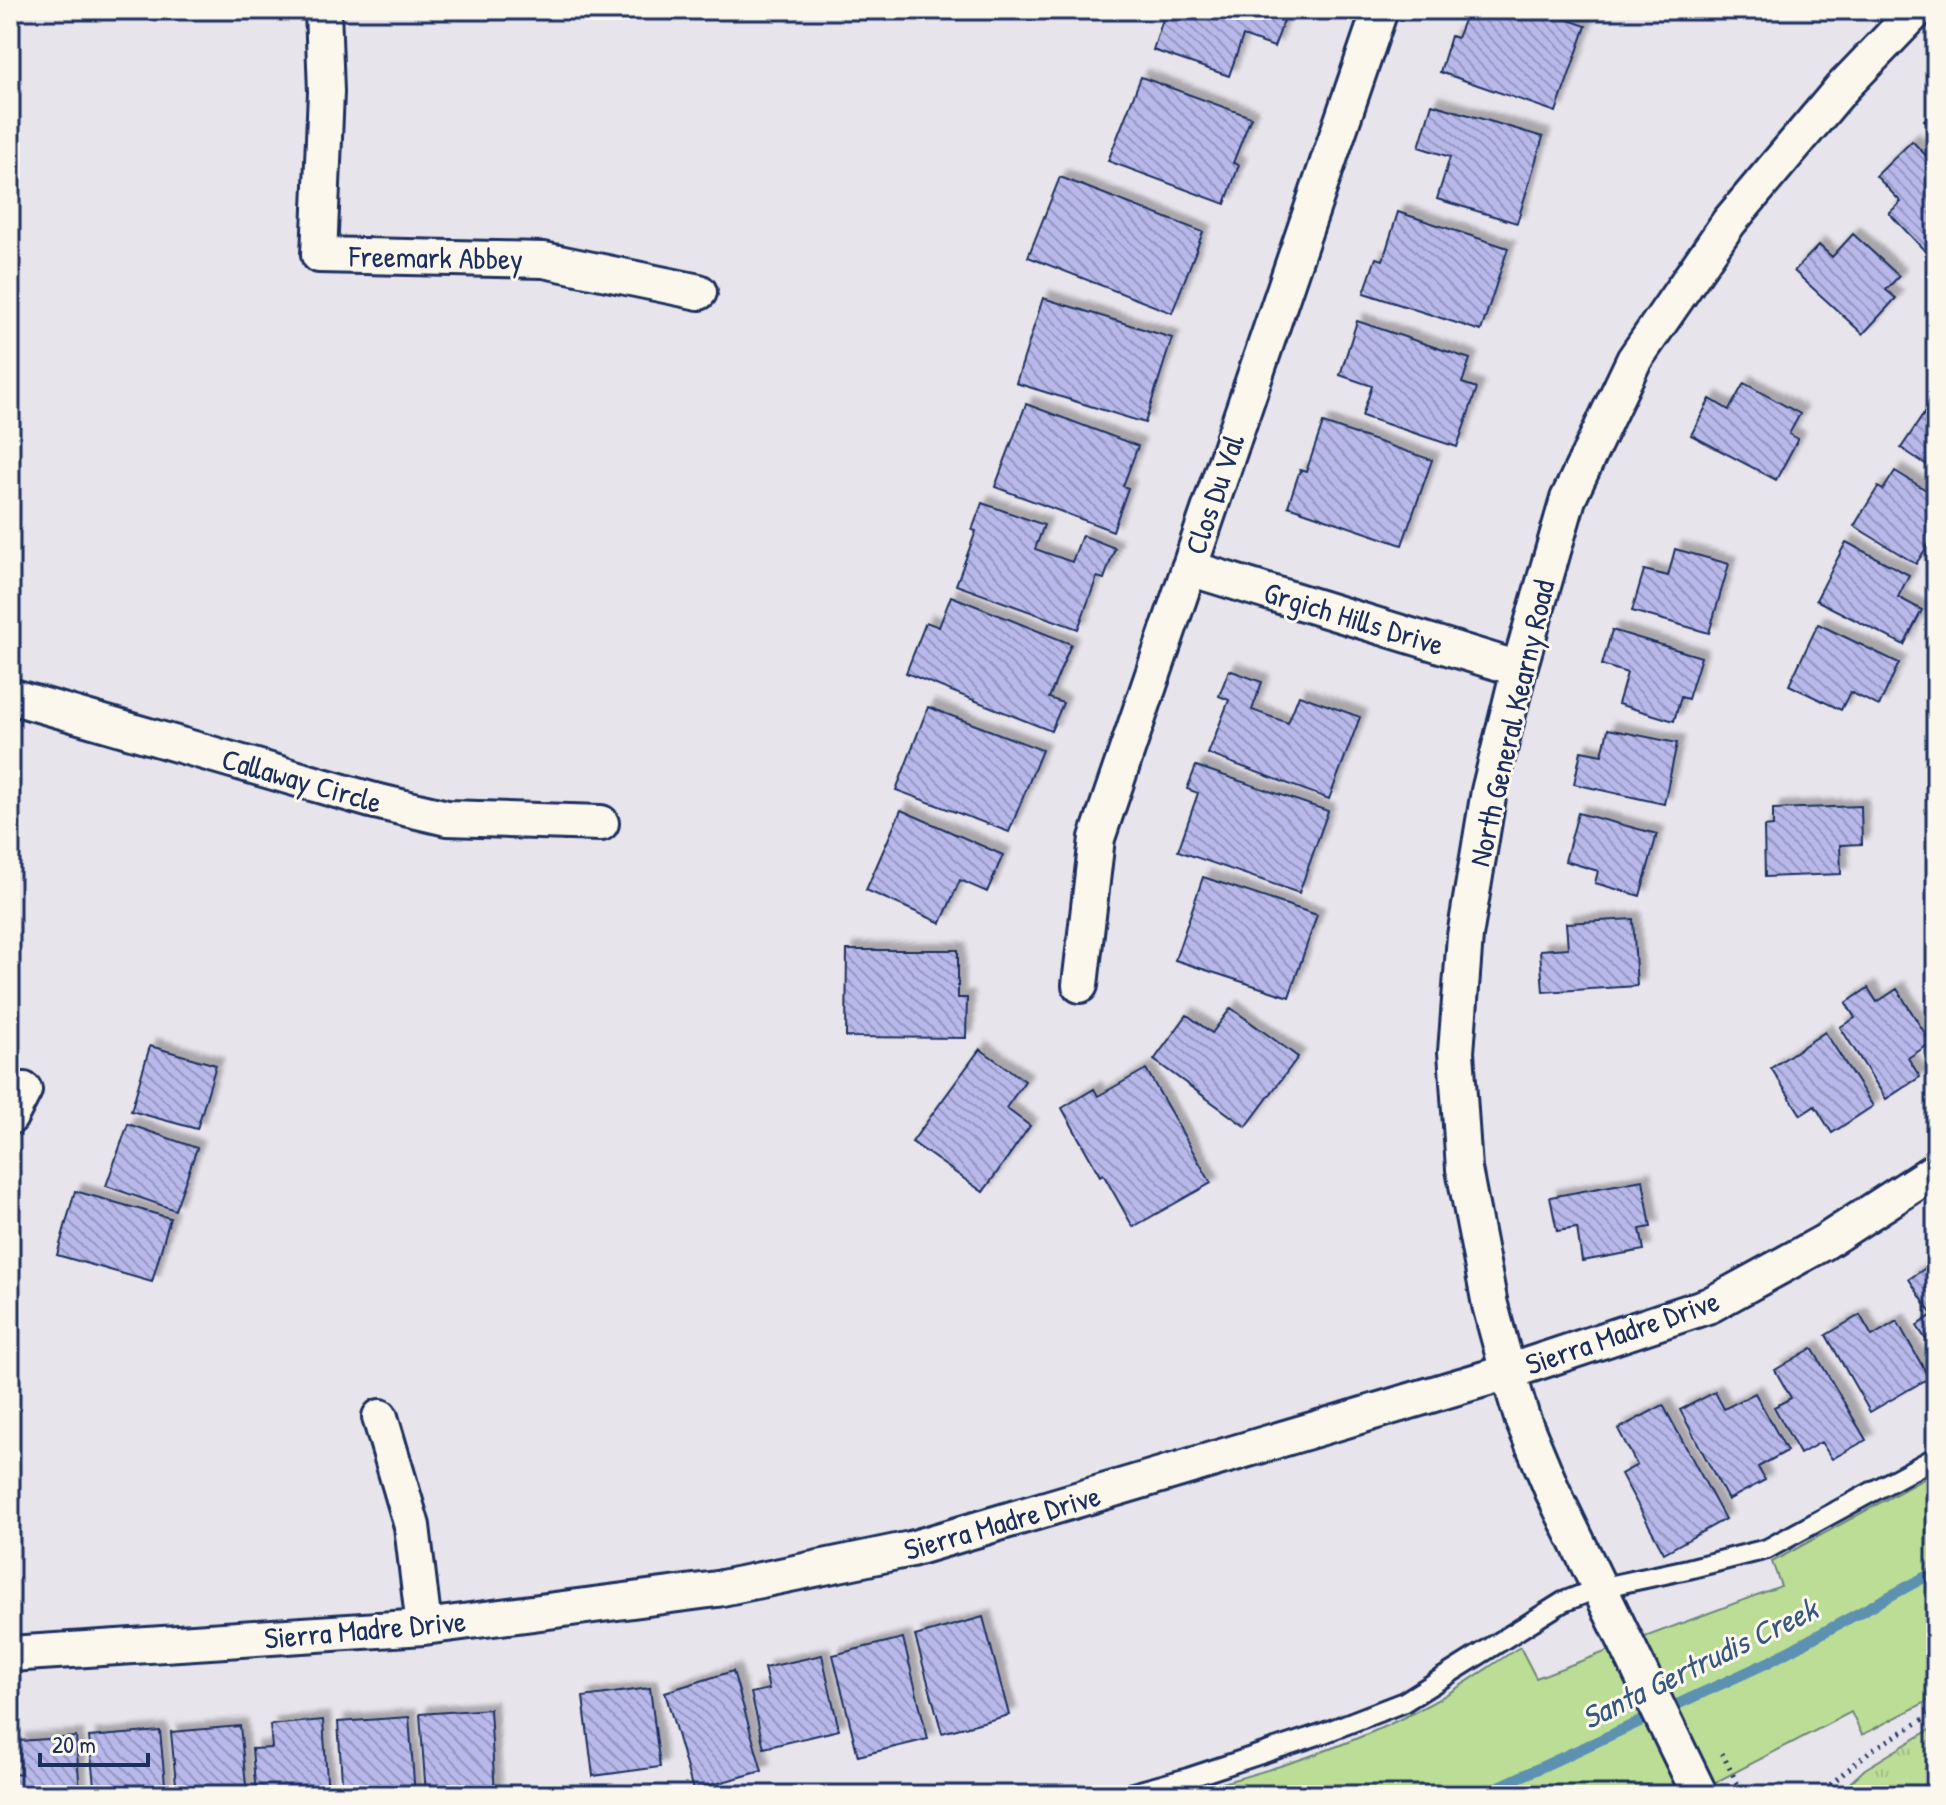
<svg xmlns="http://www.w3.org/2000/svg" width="1946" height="1805" font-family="'Patrick Hand',sans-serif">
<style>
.green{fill:#bcdd96;stroke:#6c867a;stroke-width:2}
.park{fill:url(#park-tufts);stroke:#6c867a;stroke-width:2}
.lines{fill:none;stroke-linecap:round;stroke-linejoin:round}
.stream{stroke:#5c91b1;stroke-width:11}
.building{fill:url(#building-back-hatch);stroke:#1b2f5e;stroke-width:2;filter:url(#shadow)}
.lane-casing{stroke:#1b2f5e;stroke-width:24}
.street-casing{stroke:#1b2f5e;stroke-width:40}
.path{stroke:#1b2f5e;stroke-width:5;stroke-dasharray:2 6;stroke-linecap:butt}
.lane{stroke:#fbf7ec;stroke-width:18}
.street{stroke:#fbf7ec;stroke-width:34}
.labels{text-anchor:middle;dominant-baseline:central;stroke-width:6;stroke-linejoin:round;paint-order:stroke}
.street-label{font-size:30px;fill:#1b2f5e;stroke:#fbf7ec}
.water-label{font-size:32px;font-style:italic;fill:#365880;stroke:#fbf7ec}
</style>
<defs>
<pattern id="park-tufts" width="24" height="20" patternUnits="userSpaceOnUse" patternTransform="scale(2)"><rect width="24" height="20" fill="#bcdd96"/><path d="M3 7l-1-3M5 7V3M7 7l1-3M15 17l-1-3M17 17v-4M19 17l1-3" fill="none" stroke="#a1be84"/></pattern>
<pattern id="building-back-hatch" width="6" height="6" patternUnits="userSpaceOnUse" patternTransform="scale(2)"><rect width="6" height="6" fill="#b8b9ea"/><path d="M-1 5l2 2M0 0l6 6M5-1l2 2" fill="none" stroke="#9597c1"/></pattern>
<filter id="shadow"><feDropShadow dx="7" dy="-7" stdDeviation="2" flood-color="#0004"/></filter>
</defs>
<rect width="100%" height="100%" fill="#e7e4eb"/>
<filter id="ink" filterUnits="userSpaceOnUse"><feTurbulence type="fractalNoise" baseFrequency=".0125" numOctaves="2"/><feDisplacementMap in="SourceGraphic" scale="16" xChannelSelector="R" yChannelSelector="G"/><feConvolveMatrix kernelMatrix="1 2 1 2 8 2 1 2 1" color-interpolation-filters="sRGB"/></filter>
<g filter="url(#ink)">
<path class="green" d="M1936 1472V1697L1862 1735 1851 1712 1691 1795H1177C1263 1773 1348 1748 1426 1706 1459 1689 1489 1666 1520 1647L1536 1678 1781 1586 1772 1562Z"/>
<path class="park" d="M1936 1726V1795H1837L1865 1769Z"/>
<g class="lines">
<path class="stream" d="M1481 1795 1769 1662 1936 1571"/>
</g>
<path class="building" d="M1166 10H1288L1274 47 1243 36 1229 76 1153 50Z
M1468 10H1540L1586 26 1556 112 1440 72 1451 36 1457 38Z
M1141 77 1251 117 1233 163 1239 165 1225 204 1108 161Z
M1432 104 1543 137 1517 223 1437 199 1450 157 1419 147Z
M1936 108V131L1924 120Z
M1912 141 1936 166V241L1925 251 1889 213 1901 202 1876 176Z
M1060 177 1203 232 1172 313 1028 257Z
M1398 212 1508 248 1481 331 1364 293 1376 258 1383 260Z
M1853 234 1899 276 1886 290 1896 298 1863 334 1794 271 1819 245 1832 257Z
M1043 298 1172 338 1145 423 1016 383Z
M1357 321 1470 359 1462 383 1477 388 1457 447 1362 416 1372 386 1340 375Z
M1744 383 1800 414 1789 434 1798 439 1776 480 1691 435 1710 399 1729 410Z
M1936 396V471L1901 448Z
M1026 404 1138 446 1123 486 1128 488 1113 531 995 487Z
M1323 423 1432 460 1402 545 1288 506 1300 470 1306 472Z
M1895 471 1936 496V537L1934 536 1916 564 1854 526 1878 487 1883 490Z
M982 503 1044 525 1035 549 1072 562 1082 535 1115 548 1104 579 1097 577 1078 629 956 585 976 531 972 530Z
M1846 542 1909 575 1898 597 1922 610 1904 645 1816 600Z
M1675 549 1729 564 1709 633 1632 611 1644 570 1668 576Z
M951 596 1071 644 1049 698 1063 703 1051 731 906 673 926 622 939 627Z
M1818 624 1899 663 1879 706 1850 692 1841 710 1789 685Z
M1612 630 1701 657 1688 699 1681 697 1674 721 1618 704 1627 673 1602 665Z
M1229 670 1262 682 1252 710 1288 723 1299 695 1360 717 1329 799 1208 754 1229 700 1219 696Z
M928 707 1042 750 1009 832 896 790Z
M1608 729 1677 743 1664 804 1574 784 1581 751 1602 755Z
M1196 766 1328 811 1299 893 1178 851 1198 793 1187 789Z
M1861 806 1862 844 1840 845 1841 874 1765 877 1764 827 1773 826V809Z
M901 810 1003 855 987 892 960 880 941 923 866 890Z
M1578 813 1657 834 1640 896 1595 883 1598 871 1565 861Z
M1203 877 1317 915 1289 997 1175 960Z
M1633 919 1637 986 1543 992 1540 950 1568 948 1566 923Z
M847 950H958V998H967L966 1038 846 1037Z
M1868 988 1877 1002 1897 989 1931 1043 1908 1058 1920 1077 1886 1099 1840 1027 1855 1018 1846 1003Z
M1231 1008 1298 1057 1246 1127 1154 1060 1187 1015 1212 1033Z
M1825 1032 1873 1106 1832 1133 1815 1106 1801 1115 1771 1068Z
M150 1046 216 1065 197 1129 131 1111Z
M980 1049 1025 1081 1006 1108 1030 1126 983 1192 912 1142Z
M1146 1069 1211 1183 1133 1227 1103 1174 1100 1176 1062 1108 1094 1089 1098 1096Z
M128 1124 197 1148 175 1210 106 1186Z
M1643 1180 1651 1227 1640 1229 1644 1250 1582 1261 1577 1228 1557 1231 1550 1197Z
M75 1191 170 1218 152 1282 57 1255Z
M1936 1261V1355L1917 1326 1932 1315 1909 1279Z
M1860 1315 1872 1336 1897 1321 1929 1378 1870 1412 1826 1335Z
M1812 1348 1866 1440 1832 1459 1821 1442 1800 1454 1774 1407 1791 1398 1775 1370Z
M1715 1392 1724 1409 1755 1393 1787 1451 1758 1467 1765 1480 1728 1500 1680 1410Z
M1663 1405 1725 1519 1664 1553 1621 1474 1637 1465 1618 1429Z
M983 1617 1009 1715 942 1733 915 1636Z
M903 1638 928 1739 858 1756 833 1655Z
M822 1655 839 1730 764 1748 751 1693 769 1689 764 1668Z
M733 1671 762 1771 693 1790 665 1692Z
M650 1688 660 1767 593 1776 583 1697Z
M490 1709 495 1795H426L420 1714Z
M409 1717 415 1795H343L338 1722Z
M323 1720 328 1795H256L252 1749 272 1748 270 1725Z
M240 1726 247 1795H177L171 1732Z
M160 1731 166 1795H95L89 1737Z
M76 1737 80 1795H10V1775L21 1774 19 1741Z"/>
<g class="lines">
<defs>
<path id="lane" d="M1125 1795 1188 1778 1321 1734 1404 1702 1563 1602 1599 1588 1688 1569 1767 1549 1936 1457"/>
<path id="street" d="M323 10 326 92 319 255 544 260 699 292
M1189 568 1519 669
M10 696 371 800 447 818 601 823
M1080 985 1097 838 1380 10
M10 1117 24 1090
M380 1417 412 1526 424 1627
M10 1654 424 1627 717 1589 911 1549 1508 1372 1710 1305 1823 1243 1936 1170
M1700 1795 1553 1492 1522 1418 1508 1372 1490 1305 1464 1169 1456 1052 1465 936 1489 791 1519 669 1568 499 1634 360 1729 222 1842 88 1917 10"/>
</defs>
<use href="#lane" class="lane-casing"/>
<use href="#street" class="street-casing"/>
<path class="path" d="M1722 1753 1743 1795
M1818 1795 1870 1751 1936 1712"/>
<use href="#lane" class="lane"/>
<use href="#street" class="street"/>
</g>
</g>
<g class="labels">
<g class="street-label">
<text transform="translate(436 257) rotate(1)">Freemark Abbey</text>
<text transform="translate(1214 494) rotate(-71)">Clos Du Val</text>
<text transform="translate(1354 618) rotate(17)">Grgich Hills Drive</text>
<text transform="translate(1511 723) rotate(-77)">North General Kearny Road</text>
<text transform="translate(302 780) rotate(16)">Callaway Circle</text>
<text transform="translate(1622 1332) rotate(-19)">Sierra Madre Drive</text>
<text transform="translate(1002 1522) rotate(-16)">Sierra Madre Drive</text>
<text transform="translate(365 1629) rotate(-5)">Sierra Madre Drive</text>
</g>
<g class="water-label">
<text transform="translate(1699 1663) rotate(-26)">Santa Gertrudis Creek</text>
</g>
</g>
<rect width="1946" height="1805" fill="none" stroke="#fbf7ec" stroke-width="40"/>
<rect x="20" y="20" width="1906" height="1765" fill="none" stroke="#1b2f5e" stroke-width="3" filter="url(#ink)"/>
<path d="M40 1753v12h108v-12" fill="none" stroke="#1b2f5e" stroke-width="4"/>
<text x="52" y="1753" font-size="24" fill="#1b2f5e" stroke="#fbf7ec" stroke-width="6" paint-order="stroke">20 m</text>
</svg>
